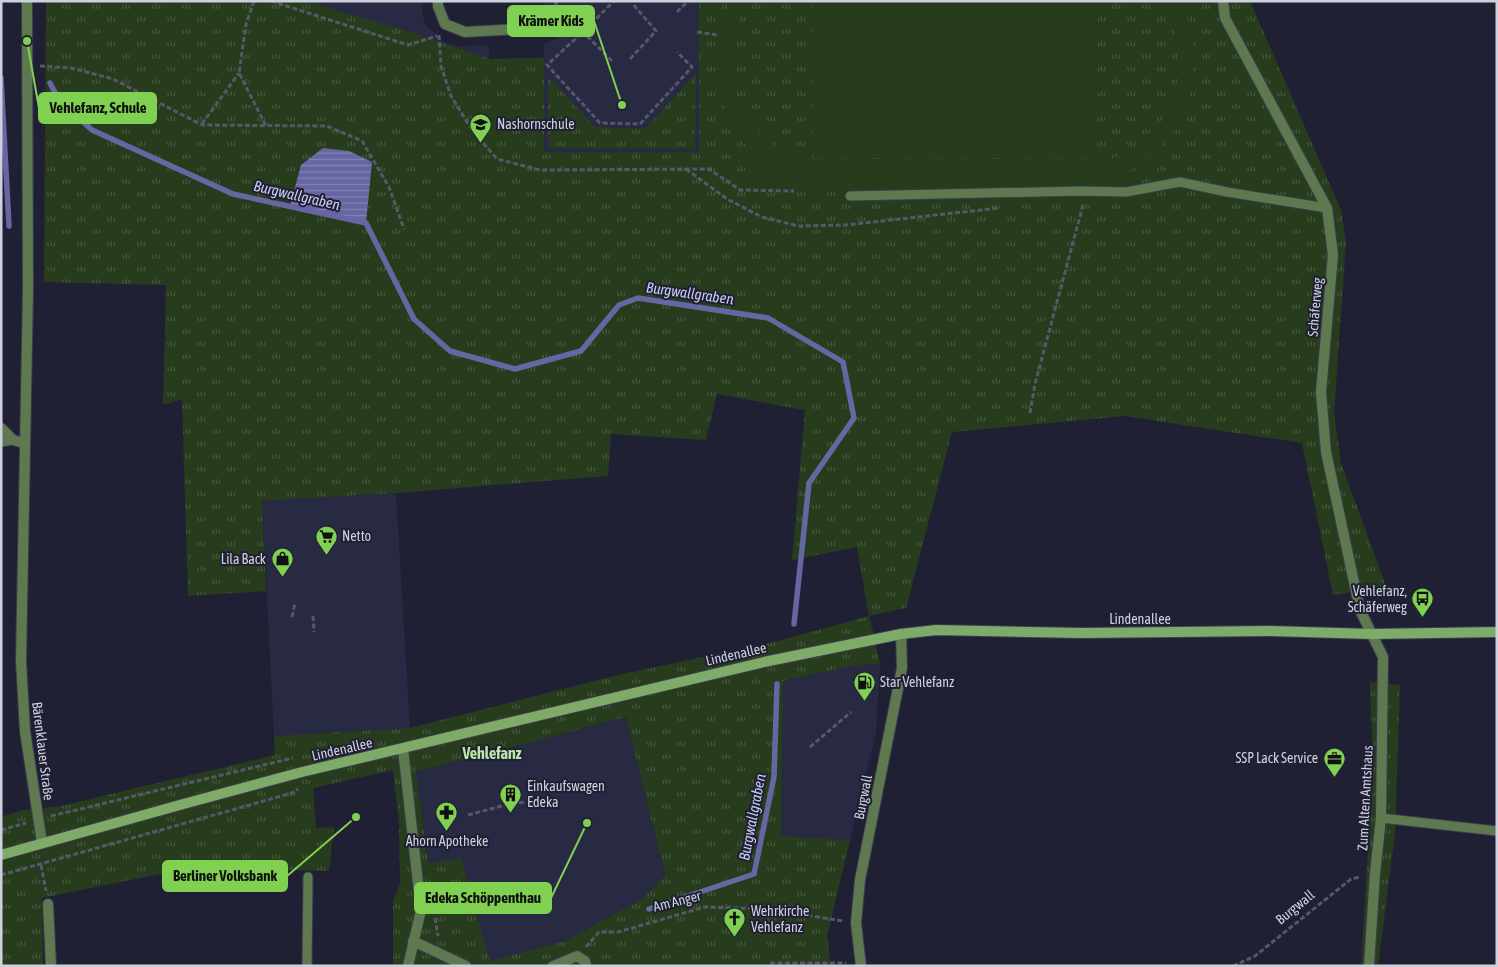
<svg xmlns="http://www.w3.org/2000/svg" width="1498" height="967" font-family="'Asap Condensed',sans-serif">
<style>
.built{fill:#282942}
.grass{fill:url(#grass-tufts);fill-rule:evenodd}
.garden{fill:#273c1d}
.water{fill:url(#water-rules)}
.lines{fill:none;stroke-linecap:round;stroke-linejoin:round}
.stream{stroke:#6666a3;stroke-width:5.5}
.service-casing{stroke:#3c3c4f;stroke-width:11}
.minor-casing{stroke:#3c3c4f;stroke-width:12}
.tertiary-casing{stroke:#3c3c4f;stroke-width:12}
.secondary-casing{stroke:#3c3c4f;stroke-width:12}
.path{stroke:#565769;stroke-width:3;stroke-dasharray:5 2.5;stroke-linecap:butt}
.service{stroke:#5e7950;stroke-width:9}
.minor{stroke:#5e7950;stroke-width:10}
.tertiary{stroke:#5e7950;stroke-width:10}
.secondary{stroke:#7fab69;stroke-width:10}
.labels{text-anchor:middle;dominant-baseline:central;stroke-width:4;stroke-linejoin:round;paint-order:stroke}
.poi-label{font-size:14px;fill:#cfd0dd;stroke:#202034;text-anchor:start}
.street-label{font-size:14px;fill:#cfd0dd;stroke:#202034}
.water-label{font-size:15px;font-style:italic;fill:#caccf0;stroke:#202034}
.quarter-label{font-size:16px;font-weight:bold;fill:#bae7a4;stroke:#202034}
.leader{fill:none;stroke:#80d051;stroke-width:2}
.callout-dot{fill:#80d051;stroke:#202034;stroke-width:2}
.callout{fill:#80d051;stroke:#80d051;stroke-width:2}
.callout-label{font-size:15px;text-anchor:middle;font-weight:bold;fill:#111}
</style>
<defs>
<pattern id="grass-tufts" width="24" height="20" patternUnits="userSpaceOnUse" patternTransform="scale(1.25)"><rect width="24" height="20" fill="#273c1d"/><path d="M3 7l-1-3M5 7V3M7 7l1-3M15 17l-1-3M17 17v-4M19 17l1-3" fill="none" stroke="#45573d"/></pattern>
<pattern id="water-rules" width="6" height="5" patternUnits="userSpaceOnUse" patternTransform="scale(1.25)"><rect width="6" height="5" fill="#6666a3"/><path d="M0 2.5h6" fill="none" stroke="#8282b3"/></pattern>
</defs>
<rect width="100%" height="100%" fill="#202034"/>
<path class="built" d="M64 1H423L422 14 426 25 444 42 457 46 489 45V59L544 58V44L558 38V23L544 17 543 1H699V174L768 230Z
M396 493 410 728 274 736 262 501Z
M880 664 876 733 850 840 781 836 783 681 855 665Z
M626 717 665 875 642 899 565 941 490 961 461 858 428 863 416 772Z"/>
<path class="grass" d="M46 1H306L408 31 489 59 544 58V152H699V1H1250L1341 210 1346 242 1334 413 1341 463 1386 586 1333 595 1302 443 1125 416 952 432 906 608 869 616 880 664 855 665 783 681 781 836 850 840 827 936 831 966H393V901L400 883 399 824 393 770 313 788 316 828 334 827 329 871 194 867 42 898 43 966H1V817L23 810 61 806 275 755 274 736 410 728 618 675 778 641 869 616 857 547 792 560 805 410 717 394 706 440 611 434 608 476 396 493 262 501 266 591 188 596 182 399 163 405 166 285 44 282ZM626 717 665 875 642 899 565 941 490 961 461 858 428 863 416 772Z
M696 73 695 149 548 148V76L595 127 645 129Z
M1370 682 1400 685 1395 834 1378 966H1361L1373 766Z"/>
<path class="garden" d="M730 1H749L746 4 733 38 732 87 745 117 773 145 809 162 1101 164 1134 148 1161 122 1178 83 1177 38 1162 5 1159 1H1180L1194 35 1193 85 1176 130 1144 163 1124 174V187L749 186 750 150 732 127 717 89V35Z
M813 1H1098L1097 158H813Z"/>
<path class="water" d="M323 148 349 151 372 162 366 223 290 206 301 165Z"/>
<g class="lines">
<path class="stream" d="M1 78 9 226
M50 83 59 100 92 130 233 194 366 223 414 319 450 351 515 369 581 351 619 305 638 298 768 318 843 362 854 418 809 483 794 624
M649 909 754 874 774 777 777 684"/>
<defs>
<path id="service" d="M850 196 1081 191 1126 192 1180 182 1227 192 1327 208
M1 442 13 440
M1381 818 1497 831
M307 966 308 877"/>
<path id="minor" d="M438 1V6L445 24 465 32 520 29
M1223 1 1225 18 1327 208 1333 255 1321 392 1326 452 1360 610 1383 657 1381 818 1375 873 1369 966
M1 428 13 440 24 443
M403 749 421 910 408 966
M48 904 51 966
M413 941 466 966
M553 966 577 956 585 961 586 966"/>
<path id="tertiary" d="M27 1 28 289 21 661 25 731 42 843
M861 966 856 923 860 880 902 668 901 634"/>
<path id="secondary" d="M1 855 187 803 302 772 764 662 901 634 936 630 1081 633 1269 631 1372 634 1497 632"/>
</defs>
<use href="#service" class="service-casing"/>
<use href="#minor" class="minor-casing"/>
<use href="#tertiary" class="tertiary-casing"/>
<use href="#secondary" class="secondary-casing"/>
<path class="path" d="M254 1 246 24 239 73 266 126
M271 1 408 45 437 36
M554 1 583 32 547 65 600 123 640 124 692 67 677 52
M677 12 688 1
M533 29H544
M558 30 594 32
M697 32 717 35
M439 35 441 66 451 96 472 130 497 159 540 170 709 169 740 190 794 191
M630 59 656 31 632 3
M612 61 583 32 614 1
M40 66 71 68 113 79 202 125 327 126 362 141 389 187 404 229
M202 124 239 73
M686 169 727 199 762 217 798 226 846 225 999 208
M1030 413 1035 384 1083 205
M313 616 314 632
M292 617 295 603
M810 747 851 712
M468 815 517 802 536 804
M51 816 293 758
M1 830 26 823
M41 865 46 891
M1 875 292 793 298 789
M435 918 438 936
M586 947 599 932H618L705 907 768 909 843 921
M770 963H846
M1233 966 1255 956 1351 879 1360 877"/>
<use href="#service" class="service"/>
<use href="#minor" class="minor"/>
<use href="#tertiary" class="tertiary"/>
<use href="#secondary" class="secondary"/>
</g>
<defs>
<symbol id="school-pin" viewBox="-11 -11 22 30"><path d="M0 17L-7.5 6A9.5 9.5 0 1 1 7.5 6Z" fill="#80d051" stroke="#202034"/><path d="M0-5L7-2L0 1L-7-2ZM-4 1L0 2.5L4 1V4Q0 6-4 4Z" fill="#111"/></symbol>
<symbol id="supermarket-pin" viewBox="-11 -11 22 30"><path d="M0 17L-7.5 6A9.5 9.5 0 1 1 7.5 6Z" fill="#80d051" stroke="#202034"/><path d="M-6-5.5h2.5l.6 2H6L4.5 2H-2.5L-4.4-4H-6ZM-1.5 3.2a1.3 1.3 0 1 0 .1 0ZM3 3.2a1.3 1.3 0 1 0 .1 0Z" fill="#111"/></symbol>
<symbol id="shop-pin" viewBox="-11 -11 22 30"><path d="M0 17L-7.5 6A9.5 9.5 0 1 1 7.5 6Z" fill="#80d051" stroke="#202034"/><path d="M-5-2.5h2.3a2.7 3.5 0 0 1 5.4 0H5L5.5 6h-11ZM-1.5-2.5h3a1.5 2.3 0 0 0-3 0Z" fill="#111"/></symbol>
<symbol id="bus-pin" viewBox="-11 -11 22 30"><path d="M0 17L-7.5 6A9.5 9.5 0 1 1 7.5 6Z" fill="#80d051" stroke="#202034"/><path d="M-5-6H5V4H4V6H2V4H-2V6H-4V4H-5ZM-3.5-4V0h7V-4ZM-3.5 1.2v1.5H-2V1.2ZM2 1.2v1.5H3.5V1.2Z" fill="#111"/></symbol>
<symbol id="fuel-pin" viewBox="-11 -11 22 30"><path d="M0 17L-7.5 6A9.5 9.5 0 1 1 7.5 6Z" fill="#80d051" stroke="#202034"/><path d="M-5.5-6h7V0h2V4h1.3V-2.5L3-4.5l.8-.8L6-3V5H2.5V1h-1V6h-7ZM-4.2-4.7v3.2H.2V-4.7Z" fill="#111"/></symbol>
<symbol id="office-pin" viewBox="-11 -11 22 30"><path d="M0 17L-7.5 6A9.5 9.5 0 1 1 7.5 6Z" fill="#80d051" stroke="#202034"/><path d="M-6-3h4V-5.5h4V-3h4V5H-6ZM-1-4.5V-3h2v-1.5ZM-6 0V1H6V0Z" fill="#111"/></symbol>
<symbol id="building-pin" viewBox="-11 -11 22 30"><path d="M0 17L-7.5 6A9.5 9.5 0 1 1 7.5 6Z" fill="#80d051" stroke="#202034"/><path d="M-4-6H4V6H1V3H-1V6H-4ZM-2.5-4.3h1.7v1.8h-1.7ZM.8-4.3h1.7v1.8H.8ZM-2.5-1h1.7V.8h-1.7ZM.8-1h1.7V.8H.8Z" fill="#111"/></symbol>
<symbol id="pharmacy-pin" viewBox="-11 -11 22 30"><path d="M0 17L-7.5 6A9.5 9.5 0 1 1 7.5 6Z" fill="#80d051" stroke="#202034"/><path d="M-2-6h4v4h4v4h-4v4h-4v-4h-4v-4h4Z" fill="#111"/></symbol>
<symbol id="church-pin" viewBox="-11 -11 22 30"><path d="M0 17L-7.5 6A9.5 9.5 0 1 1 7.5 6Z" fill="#80d051" stroke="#202034"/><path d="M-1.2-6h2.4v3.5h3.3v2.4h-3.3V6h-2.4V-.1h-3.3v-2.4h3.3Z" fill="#111"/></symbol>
</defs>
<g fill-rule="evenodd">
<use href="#school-pin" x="468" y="112" width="25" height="34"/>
<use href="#supermarket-pin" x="314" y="524" width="25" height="34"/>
<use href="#shop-pin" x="270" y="546" width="25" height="34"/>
<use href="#bus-pin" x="1410" y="586" width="25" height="34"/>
<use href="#fuel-pin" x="852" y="670" width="25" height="34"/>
<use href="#office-pin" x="1322" y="746" width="25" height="34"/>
<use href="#building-pin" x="498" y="782" width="25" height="34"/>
<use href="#pharmacy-pin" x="434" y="800" width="25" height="34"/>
<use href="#church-pin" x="722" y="906" width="25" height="34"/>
</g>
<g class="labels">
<g class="poi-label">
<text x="497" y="124">Nashornschule</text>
<text x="342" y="536">Netto</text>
<text x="266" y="559" text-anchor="end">Lila Back</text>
<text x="1407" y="591" text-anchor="end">Vehlefanz,<tspan x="1407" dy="16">Schäferweg</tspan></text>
<text x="880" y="682">Star Vehlefanz</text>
<text x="1318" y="758" text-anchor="end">SSP Lack Service</text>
<text x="527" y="786">Einkaufswagen<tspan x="527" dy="16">Edeka</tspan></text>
<text x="447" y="841" text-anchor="middle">Ahorn Apotheke</text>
<text x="751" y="911">Wehrkirche<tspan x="751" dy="16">Vehlefanz</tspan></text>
</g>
<g class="street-label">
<text transform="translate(1315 307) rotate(-85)">Schäferweg</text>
<text x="1140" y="619">Lindenallee</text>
<text transform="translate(736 654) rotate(-13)">Lindenallee</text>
<text transform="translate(342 749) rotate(-13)">Lindenallee</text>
<text transform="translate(43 751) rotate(83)">Bärenklauer Straße</text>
<text transform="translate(863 797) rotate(-79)">Burgwall</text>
<text transform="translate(1365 798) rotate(-87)">Zum Alten Amtshaus</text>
<text transform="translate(677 901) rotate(-14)">Am Anger</text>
<text transform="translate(1295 907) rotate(-39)">Burgwall</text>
</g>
<g class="water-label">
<text transform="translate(297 195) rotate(13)">Burgwallgraben</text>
<text transform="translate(690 293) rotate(8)">Burgwallgraben</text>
<text transform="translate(752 817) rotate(-79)">Burgwallgraben</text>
</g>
<g class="quarter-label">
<text x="492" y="753">Vehlefanz</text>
</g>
</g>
<path class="leader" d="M622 105L594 21M27 41L39 108M356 817L287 876M587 823L551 898"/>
<g class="callout-dot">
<circle cx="622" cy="105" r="5"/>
<circle cx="27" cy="41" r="5"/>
<circle cx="356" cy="817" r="5"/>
<circle cx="587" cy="823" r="5"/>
</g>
<g class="callout">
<rect x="508" y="6" width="86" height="30" rx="5"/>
<rect x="39" y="93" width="117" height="30" rx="5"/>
<rect x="163" y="861" width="124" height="30" rx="5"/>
<rect x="415" y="883" width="136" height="30" rx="5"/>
</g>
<g class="callout-label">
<text x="551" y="26">Krämer Kids</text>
<text x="98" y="113">Vehlefanz, Schule</text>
<text x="225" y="881">Berliner Volksbank</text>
<text x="483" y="903">Edeka Schöppenthau</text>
</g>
<rect width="1498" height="967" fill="none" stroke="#cfd0dd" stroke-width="5"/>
</svg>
